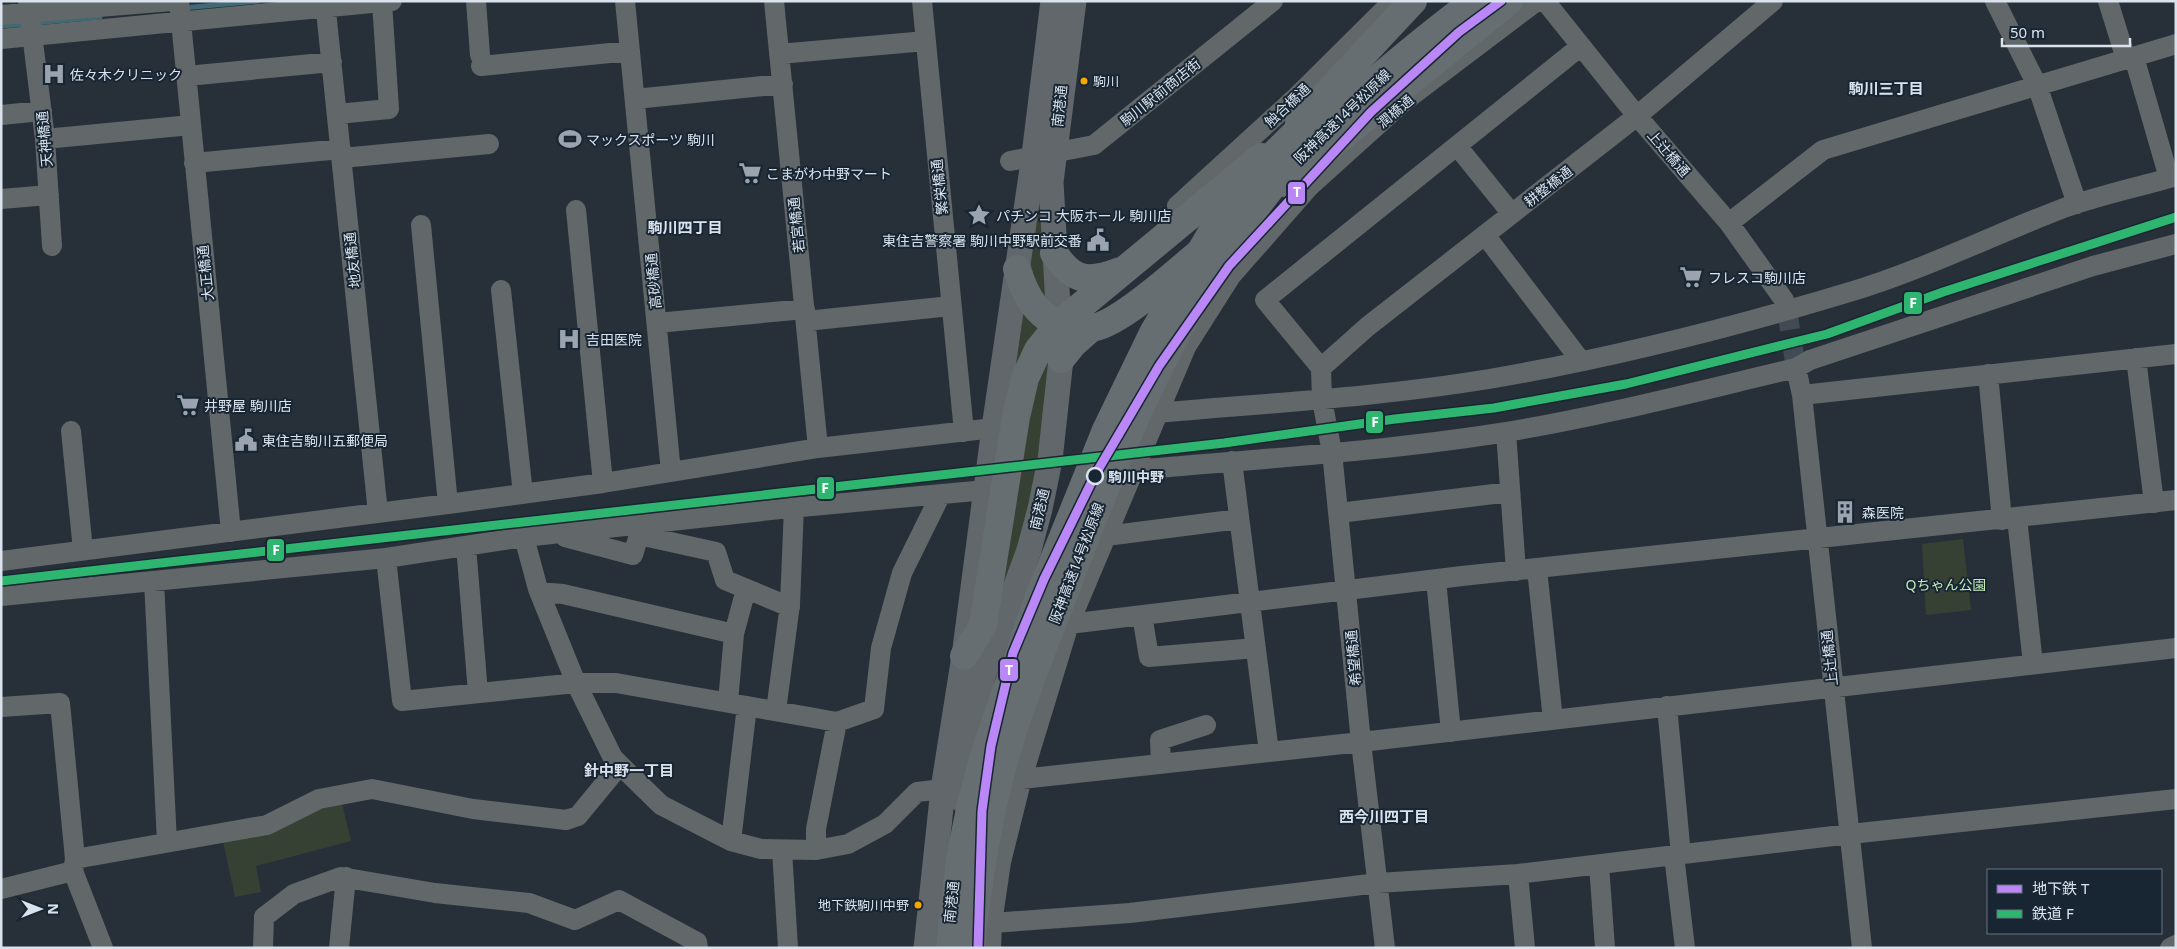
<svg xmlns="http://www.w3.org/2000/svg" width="2177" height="949" font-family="'Noto Sans','Noto Sans JP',sans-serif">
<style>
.green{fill:#364134}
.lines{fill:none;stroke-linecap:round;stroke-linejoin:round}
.stream{stroke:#406975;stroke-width:5}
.minor-tunnel{stroke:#424b53;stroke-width:20;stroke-dasharray:20 10;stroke-linecap:butt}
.minor{stroke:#626769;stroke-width:20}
.major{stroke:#61676b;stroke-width:25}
.highway{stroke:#676e72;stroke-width:28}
.highway-bridge{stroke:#676e72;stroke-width:28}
.rail-1-casing{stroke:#182634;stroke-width:12}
.rail-1{stroke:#2eb670;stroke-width:9}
.metro-1-casing{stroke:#182634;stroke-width:12}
.metro-1{stroke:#b988f6;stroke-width:9}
.bus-dot{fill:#f7a600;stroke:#182634;stroke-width:2}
.stop-dot{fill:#182634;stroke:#dae3ed;stroke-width:2.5}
.labels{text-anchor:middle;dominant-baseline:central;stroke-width:4;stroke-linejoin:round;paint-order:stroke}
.bus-label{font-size:13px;fill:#dae3ed;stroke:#182634;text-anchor:start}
.poi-label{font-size:14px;fill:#dae3ed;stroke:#182634;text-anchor:start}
.street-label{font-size:14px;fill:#dae3ed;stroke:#182634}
.stop-label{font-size:14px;font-weight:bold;fill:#dae3ed;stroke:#182634;text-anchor:start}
.park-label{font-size:14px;fill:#c4eab5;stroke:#182634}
.neighbourhood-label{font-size:15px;font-weight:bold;fill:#dae3ed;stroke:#182634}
.line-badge{stroke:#182634;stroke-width:2}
.badge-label{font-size:14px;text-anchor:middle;font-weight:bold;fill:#fff}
</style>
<rect width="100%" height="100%" fill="#273038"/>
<path class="green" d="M1043 179 1047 312 1027 277Z
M1021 299 1044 325 1011 390Z
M1050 357 1035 489 998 608 1032 385Z
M1963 539 1971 610 1926 615 1922 544Z
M341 799 351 841 256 866 261 892 235 897 222 837Z"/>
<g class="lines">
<path class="stream" d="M183 8 258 1
M34 23 100 17
M1 26 26 24"/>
<path class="minor-tunnel" d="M1787 310 1796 368"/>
<path class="minor" d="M28 1 45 139 52 246
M179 1 231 532
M325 1 378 513
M476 1 480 55
M625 1 671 472
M774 1 818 448
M922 1 964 432
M1545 1 1637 116 1729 223 1784 300 1787 310
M1995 1 2037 85 2077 204
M2108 1 2126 59
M1 15 172 1
M1 39 392 1
M779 54 926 41
M2134 57 2169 178
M481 66 630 51
M187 76 332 62
M635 99 783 84
M337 114 389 109 382 2
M1 115 42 111
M45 139 191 125
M1457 146 1512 214
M342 158 489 144
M1010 161 1094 145 1273 1
M194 163 341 149
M1 199 49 195
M1177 206 1294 99 1393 1
M576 210 603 483
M1729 223 1823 150 2176 44
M421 225 448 504
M1485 235 1581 361
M501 290 523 494
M806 321 951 306
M657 323 805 309
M2136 358 2154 503
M1321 368 1322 400 1332 452 1361 742 1385 948
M1321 368 1367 327 1637 116 1773 1
M1321 368 1265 300 1581 46
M1796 368 1802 395 1862 948
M1988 374 2002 520
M1802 395 2176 354
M1158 413C1269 403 1380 397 1489 379 1612 358 1734 327 1853 291 1925 269 1993 235 2064 208 2100 195 2139 187 2176 176
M71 431 83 550
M1506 432 1516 571
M1232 461 1269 752
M1134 470C1256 459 1379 452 1500 433 1600 417 1698 391 1796 368L1810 360 2093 266 2176 244
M1339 513 1510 492
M2017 518 2033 664
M1106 536 1239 519
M524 537 538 589 576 683 613 758 661 805 731 841 761 849 816 850 848 844 885 824 917 792 943 789
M565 537 633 555 639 535 716 552 725 580 790 607
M466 546 478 693
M386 558 402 701 576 683H616L837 722 874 709 881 648 902 573 941 494
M1 561 448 504 603 483 818 448 994 428
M1537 569 1553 720
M1436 580 1451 732
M154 581 167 842
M539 592 563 594 734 634
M1 596 386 558 524 537 790 508 986 490
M1142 615 1149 657 1256 648
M1069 624 1462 576 2176 500
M728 702 734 634 746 589
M1667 706 1681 855
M1 707 60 703 75 859 73 871 103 948
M776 711 790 604 794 507
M1161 764 1160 740 1206 725
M985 783 1361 742 2176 648
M731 841 747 706
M782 850 788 948
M816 850V829L837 722
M1674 855 1685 948
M75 859 267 825 319 799 372 789 473 809 566 820 578 816 620 765
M1599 865 1605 948
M1518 874 1525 948
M1 889 73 871
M992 923 1130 913 1378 883 1518 874 1850 834 2176 799
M263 948 264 917 294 894 341 877 435 893 529 903 575 920 619 900 697 942 698 948
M339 948 346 877
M991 948 992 923 1001 862 1022 778 1069 624 1186 347 1231 276 1310 186 1402 103 1537 1
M2170 948 2176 945"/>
<path class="major" d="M963 801 969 747 983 676 1029 550 1040 509 1050 460 1061 359 1051 182 1074 1
M926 948 943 789 964 656 994 428 1034 155 1053 1"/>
<path class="highway" d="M1299 123 1413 1
M1285 183 1509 1
M1054 253C1073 282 1089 283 1120 271
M1017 269C1025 295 1038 321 1067 325 1074 326 1083 329 1090 328 1117 327 1177 271 1199 253
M1061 359 1073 344 1091 328
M964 656 983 625 1016 417 1025 378 1038 350 1059 324 1261 157"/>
<path class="highway-bridge" d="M950 948 960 859 971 804 986 749 1038 599 1106 430 1153 333 1216 225 1260 168 1319 110
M971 948C978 880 988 812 1008 747 1025 689 1050 632 1071 575 1125 434 1186 287 1285 171 1340 107 1407 52 1474 1"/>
<defs>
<path id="rail-1" d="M1 581 1224 443 1395 419 1494 408 1626 384 1827 334 1943 292 2176 217"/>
</defs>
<use href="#rail-1" class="rail-1-casing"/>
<use href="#rail-1" class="rail-1"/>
<defs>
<path id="metro-1" d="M978 948 982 811 991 746 1013 653 1044 579 1095 475 1159 366 1229 266 1371 112 1459 32 1501 1"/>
</defs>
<use href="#metro-1" class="metro-1-casing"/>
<use href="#metro-1" class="metro-1"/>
</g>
<defs>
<symbol id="hospital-bare" viewBox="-9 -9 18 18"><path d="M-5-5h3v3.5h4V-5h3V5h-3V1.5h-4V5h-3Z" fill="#9ba4ae" stroke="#182634" stroke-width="2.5" paint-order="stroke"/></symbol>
<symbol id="stadium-bare" viewBox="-9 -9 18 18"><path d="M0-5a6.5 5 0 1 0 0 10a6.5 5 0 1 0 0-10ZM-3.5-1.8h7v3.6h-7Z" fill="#9ba4ae" stroke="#182634" stroke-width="2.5" paint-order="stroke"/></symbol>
<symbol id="supermarket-bare" viewBox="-9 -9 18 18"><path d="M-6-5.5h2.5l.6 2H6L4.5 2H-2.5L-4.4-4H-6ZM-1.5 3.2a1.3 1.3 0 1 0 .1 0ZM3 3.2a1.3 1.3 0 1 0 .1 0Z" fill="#9ba4ae" stroke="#182634" stroke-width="2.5" paint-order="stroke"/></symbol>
<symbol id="sight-bare" viewBox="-9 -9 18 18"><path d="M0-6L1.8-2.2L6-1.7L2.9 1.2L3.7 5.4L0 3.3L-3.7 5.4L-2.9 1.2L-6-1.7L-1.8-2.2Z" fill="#9ba4ae" stroke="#182634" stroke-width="2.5" paint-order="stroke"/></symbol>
<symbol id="civic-bare" viewBox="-9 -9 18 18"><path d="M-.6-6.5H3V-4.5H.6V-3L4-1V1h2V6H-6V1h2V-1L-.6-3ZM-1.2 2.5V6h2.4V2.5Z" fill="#9ba4ae" stroke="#182634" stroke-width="2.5" paint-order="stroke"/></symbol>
<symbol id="building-bare" viewBox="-9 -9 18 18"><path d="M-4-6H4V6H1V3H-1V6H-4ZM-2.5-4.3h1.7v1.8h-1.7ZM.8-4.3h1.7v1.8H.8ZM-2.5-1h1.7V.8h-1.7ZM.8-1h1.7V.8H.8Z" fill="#9ba4ae" stroke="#182634" stroke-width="2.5" paint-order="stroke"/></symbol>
</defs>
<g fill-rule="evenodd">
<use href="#hospital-bare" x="38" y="58" width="32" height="32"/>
<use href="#stadium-bare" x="554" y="123" width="32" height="32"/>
<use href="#supermarket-bare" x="734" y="157" width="32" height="32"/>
<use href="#sight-bare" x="963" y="199" width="32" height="32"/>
<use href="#civic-bare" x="1082" y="224" width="32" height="32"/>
<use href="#supermarket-bare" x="1675" y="261" width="32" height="32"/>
<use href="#hospital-bare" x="553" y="323" width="32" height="32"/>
<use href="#supermarket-bare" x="172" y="389" width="32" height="32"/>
<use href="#civic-bare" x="230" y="424" width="32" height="32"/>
<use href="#building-bare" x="1829" y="496" width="32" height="32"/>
</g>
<g class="bus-dot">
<circle cx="1084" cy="81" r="4.5"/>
<circle cx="918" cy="905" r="4.5"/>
</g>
<circle class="stop-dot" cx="1095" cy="476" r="8"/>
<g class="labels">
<g class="bus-label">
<text x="1093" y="81">駒川</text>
<text x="909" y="905" text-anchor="end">地下鉄駒川中野</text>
</g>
<g class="poi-label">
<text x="70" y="74">佐々木クリニック</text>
<text x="586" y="139">マックスポーツ 駒川</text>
<text x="766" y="173">こまがわ中野マート</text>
<text x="996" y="215">パチンコ 大阪ホール 駒川店</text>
<text x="1082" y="240" text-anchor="end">東住吉警察署 駒川中野駅前交番</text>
<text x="1708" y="277">フレスコ駒川店</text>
<text x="586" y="339">吉田医院</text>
<text x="204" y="405">井野屋 駒川店</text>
<text x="262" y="440">東住吉駒川五郵便局</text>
<text x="1862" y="512">森医院</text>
</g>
<g class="street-label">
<text transform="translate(1160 92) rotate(-39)">駒川駅前商店街</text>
<text transform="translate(1287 105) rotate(-43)">触合橋通</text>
<text transform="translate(1059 106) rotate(-84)">南港通</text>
<text transform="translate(1395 111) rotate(-40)">潤橋通</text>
<text transform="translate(1342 116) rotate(-44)">阪神高速14号松原線</text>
<text transform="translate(44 139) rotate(-95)">天神橋通</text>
<text transform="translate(1669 153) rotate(49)">上辻橋通</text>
<text transform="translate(1548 186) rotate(-38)">耕整橋通</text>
<text transform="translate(939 187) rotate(-96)">繁栄橋通</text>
<text transform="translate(796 225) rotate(-96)">若宮橋通</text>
<text transform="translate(352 260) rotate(-96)">地友橋通</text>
<text transform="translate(205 273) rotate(-96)">大正橋通</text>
<text transform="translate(653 281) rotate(-95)">高砂橋通</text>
<text transform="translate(1039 509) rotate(-77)">南港通</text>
<text transform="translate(1076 563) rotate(-69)">阪神高速14号松原線</text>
<text transform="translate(1353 658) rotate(-95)">希望橋通</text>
<text transform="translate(1829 658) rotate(-96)">上辻橋通</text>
<text transform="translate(951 902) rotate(-84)">南港通</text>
</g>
<g class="stop-label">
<text x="1108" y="476">駒川中野</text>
</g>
<g class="park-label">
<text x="1946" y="584">Qちゃん公園</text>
</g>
<g class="neighbourhood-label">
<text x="1886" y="88">駒川三丁目</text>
<text x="685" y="227">駒川四丁目</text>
<text x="629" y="770">針中野一丁目</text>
<text x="1384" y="816">西今川四丁目</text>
</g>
</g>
<g class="line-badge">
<rect x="1287" y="181" width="19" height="24" rx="5" fill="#b988f6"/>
<rect x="1903" y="291" width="20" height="24" rx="5" fill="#2eb670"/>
<rect x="1365" y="410" width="19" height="24" rx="5" fill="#2eb670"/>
<rect x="816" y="476" width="19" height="24" rx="5" fill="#2eb670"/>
<rect x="266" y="538" width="19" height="24" rx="5" fill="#2eb670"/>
<rect x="999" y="658" width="20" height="24" rx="5" fill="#b988f6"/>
</g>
<g class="badge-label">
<text x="1297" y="197">T</text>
<text x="1913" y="308">F</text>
<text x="1375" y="427">F</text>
<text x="825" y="493">F</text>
<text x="276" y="555">F</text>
<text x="1009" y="675">T</text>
</g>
<rect width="2177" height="949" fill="none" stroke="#dae3ed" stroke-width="5"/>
<rect x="1987" y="869" width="175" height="65" fill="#182634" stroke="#66727e"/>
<rect x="1997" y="885" width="25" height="8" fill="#b988f6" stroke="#66727e"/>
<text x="2032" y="894" font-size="15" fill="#dae3ed">地下鉄 T</text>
<rect x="1997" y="910" width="25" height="8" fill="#2eb670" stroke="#66727e"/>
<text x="2032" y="919" font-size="15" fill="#dae3ed">鉄道 F</text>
<g transform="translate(40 909) rotate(90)" stroke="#182634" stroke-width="4" paint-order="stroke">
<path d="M0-4L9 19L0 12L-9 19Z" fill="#dae3ed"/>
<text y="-8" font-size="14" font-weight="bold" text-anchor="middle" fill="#dae3ed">N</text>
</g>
<path d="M2002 38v8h128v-8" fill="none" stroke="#dae3ed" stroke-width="2.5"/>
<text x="2010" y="38" font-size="15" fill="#dae3ed" stroke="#182634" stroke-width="4" paint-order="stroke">50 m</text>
</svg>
